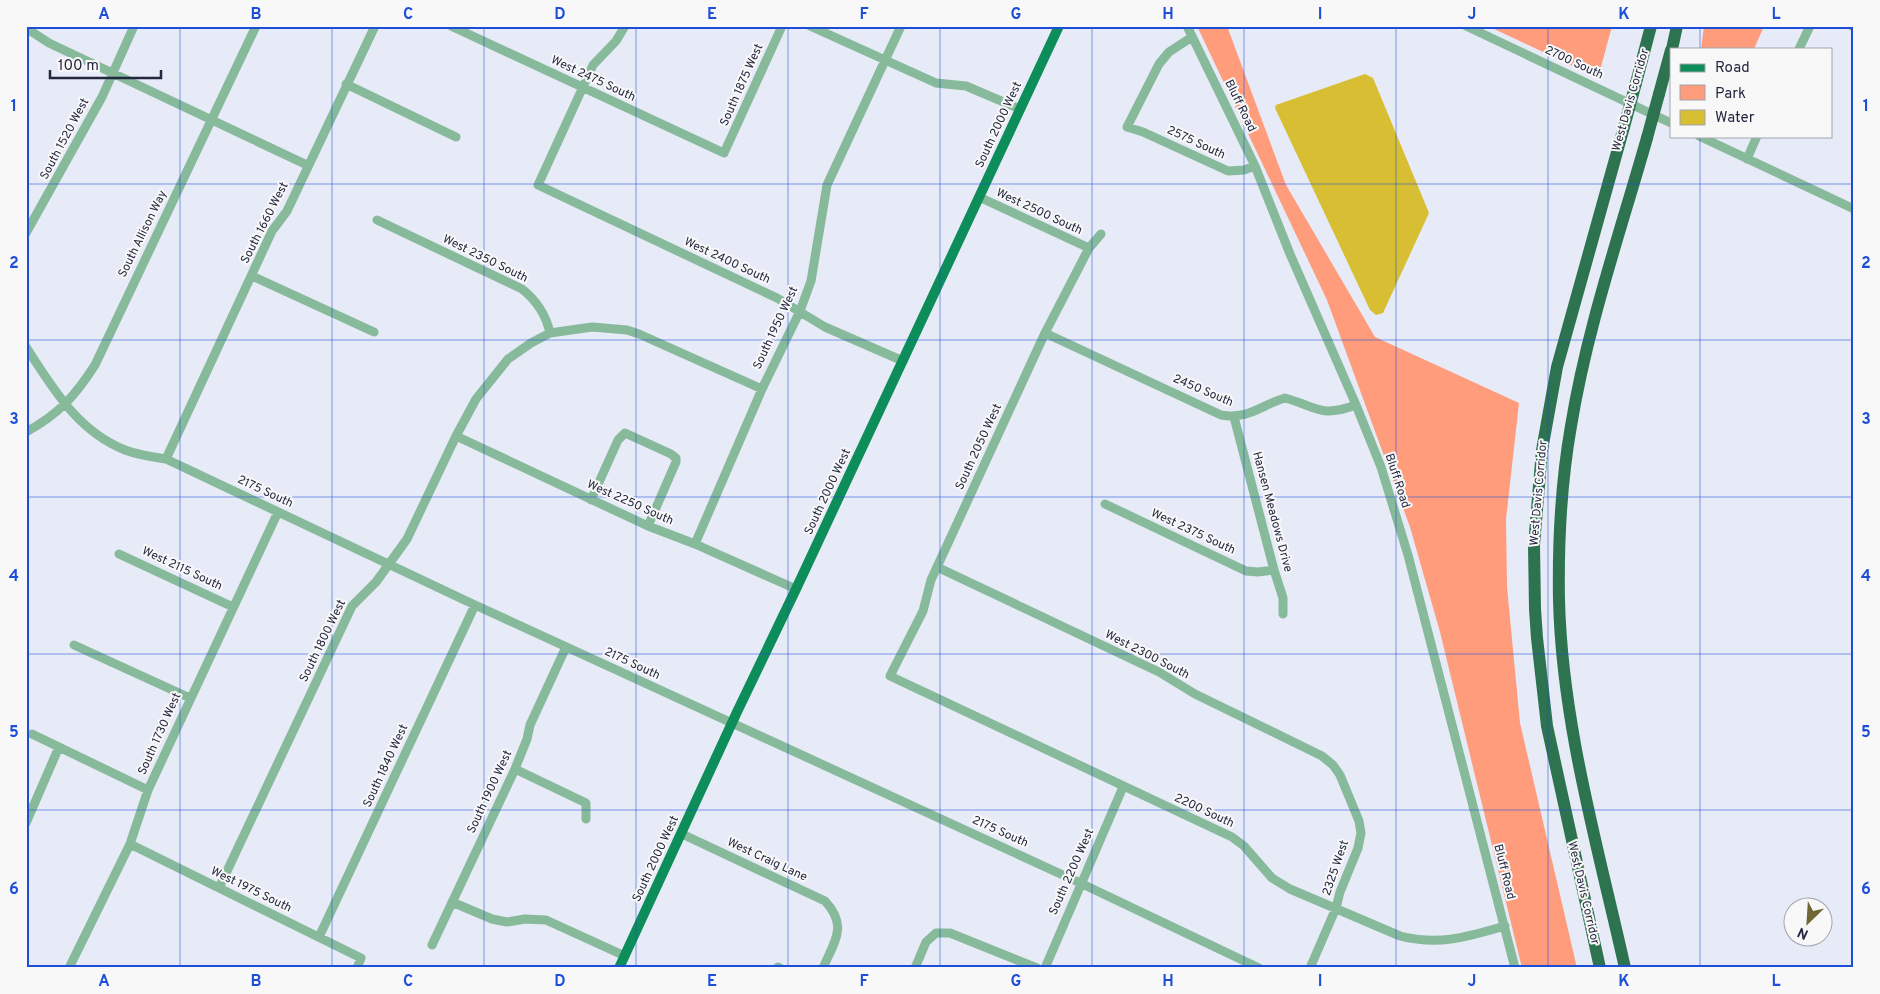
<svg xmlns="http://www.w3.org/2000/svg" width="1880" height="994" font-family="Overpass,sans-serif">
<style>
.green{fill:#fe9c7c}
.water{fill:#d7be32}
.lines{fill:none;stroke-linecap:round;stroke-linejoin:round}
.minor{stroke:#87b99b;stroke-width:9}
.major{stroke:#0d8d59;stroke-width:10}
.highway{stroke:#2d7350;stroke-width:12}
.highway-bridge{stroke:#2d7350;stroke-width:12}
.grid{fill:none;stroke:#1d4ed8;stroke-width:1;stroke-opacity:0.55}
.labels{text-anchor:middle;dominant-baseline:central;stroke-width:4;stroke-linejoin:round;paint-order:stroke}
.street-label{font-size:12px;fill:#242740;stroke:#f8f8f8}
.neatline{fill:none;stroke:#1d4ed8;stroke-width:2}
.grid-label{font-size:16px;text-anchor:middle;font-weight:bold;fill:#1d4ed8}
</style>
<rect width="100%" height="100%" fill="#e7eaf7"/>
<path class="green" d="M1197 26H1227L1286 185 1375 337 1519 403 1506 519 1507 587 1520 723 1577 968H1522L1440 632 1410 527 1327 300Z
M1488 26H1612L1598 78Z
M1704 26H1764L1754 49H1701Z"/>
<path class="water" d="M1365 74 1373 78 1429 213 1383 313 1376 315 1370 310 1275 108 1276 105Z"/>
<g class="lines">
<path class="minor" d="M451 26 724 153 782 26
M625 26 616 41 593 65 538 185 777 298 825 327 903 361
M810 26 936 83 966 86 1020 109
M1187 26 1255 166 1290 254 1356 405 1381 467 1408 555 1515 968
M1466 26 1671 123
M1852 26 1854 27
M26 28 49 43 307 165
M1192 37 1169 52 1159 64 1127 127 1143 132 1228 171 1244 170 1255 166
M1799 49 1810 26
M346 84 456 137
M1699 136 1854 209
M1747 159 1757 136
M979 197 1089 248
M377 220 522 289C536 300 546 315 550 333
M26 233 102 97 134 26
M1101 234 1089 248 1045 333 931 580 923 611 890 676 1232 837 1244 846 1272 878 1290 889 1400 936C1439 946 1467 937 1505 926
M252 276 374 332
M1045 333 1221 415C1248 420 1261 405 1285 398 1318 407 1320 418 1356 405
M26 347C53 388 77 431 125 450 138 455 153 457 166 459L475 605 1076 881 1259 968
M1234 417 1274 570 1283 598V614
M26 432C59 414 75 396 95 365L256 26
M456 436 648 526 695 544 796 589
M166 459 272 231 287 211 375 26
M591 500 618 440 625 433 671 454 676 458V462L648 526
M1105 504 1246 571 1258 572 1274 570
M695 544 762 389 800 311 811 281 827 185 901 26
M119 554 233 607
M937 567 1159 672 1195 694 1322 756 1333 765 1340 775 1359 821 1361 833 1358 848 1340 892 1336 908 1310 968
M74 645 190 698
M32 734 148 790
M515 769 586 803V819
M26 823 59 747
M682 834 825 901C848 926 835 940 823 968
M130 844 361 958 357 968
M219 888 352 606 376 582 407 539 456 436 476 399 508 359 531 343 550 333 592 327 627 330 639 334 762 389
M452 902 492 919 507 922 525 919 546 920 625 956
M319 937 475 605
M432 945 515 769 527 739 530 725 566 647
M778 967 780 968
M69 968 130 844 148 790 278 512
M915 968 926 942 936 933H950L1037 968
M1045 968 1123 787"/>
<path class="major" d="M619 968 737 712 796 589 1059 26"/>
<path class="highway" d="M1672 49 1677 26
M1636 83 1651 26
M1659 94 1671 50
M1600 968 1547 726 1537 638 1535 609 1534 545 1542 450 1557 367 1624 127
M1625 968C1598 847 1562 724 1559 600 1558 542 1561 483 1571 426 1587 328 1620 233 1647 138"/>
<path class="highway-bridge" d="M1624 127 1636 83
M1647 138 1659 94"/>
</g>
<path class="grid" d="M180 26V968M332 26V968M484 26V968M636 26V968M788 26V968M940 26V968M1092 26V968M1244 26V968M1396 26V968M1548 26V968M1700 26V49M1700 136V968M26 184H1854M26 340H1854M26 497H1854M26 654H1854M26 810H1854"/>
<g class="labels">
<g class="street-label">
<text transform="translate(1574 63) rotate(25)">2700 South</text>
<text transform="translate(593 79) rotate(25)">West 2475 South</text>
<text transform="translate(742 85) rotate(-66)">South 1875 West</text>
<text transform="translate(1631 100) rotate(-74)">West Davis Corridor</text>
<text transform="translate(1240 106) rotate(64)">Bluff Road</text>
<text transform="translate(999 125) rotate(-65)">South 2000 West</text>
<text transform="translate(65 139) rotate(-62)">South 1520 West</text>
<text transform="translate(1196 143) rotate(25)">2575 South</text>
<text transform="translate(1039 212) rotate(25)">West 2500 South</text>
<text transform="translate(265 223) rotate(-63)">South 1660 West</text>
<text transform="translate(143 234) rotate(-64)">South Allison Way</text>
<text transform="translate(485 259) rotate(26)">West 2350 South</text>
<text transform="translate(727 261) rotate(25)">West 2400 South</text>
<text transform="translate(776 328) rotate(-65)">South 1950 West</text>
<text transform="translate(1203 391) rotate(23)">2450 South</text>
<text transform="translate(979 447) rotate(-65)">South 2050 West</text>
<text transform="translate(1397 481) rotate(72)">Bluff Road</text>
<text transform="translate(265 492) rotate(25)">2175 South</text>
<text transform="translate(828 492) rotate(-65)">South 2000 West</text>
<text transform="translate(1539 493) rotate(-85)">West Davis Corridor</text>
<text transform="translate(630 503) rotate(24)">West 2250 South</text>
<text transform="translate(1272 512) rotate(75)">Hansen Meadows Drive</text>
<text transform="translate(1193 532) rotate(25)">West 2375 South</text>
<text transform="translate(182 569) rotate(25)">West 2115 South</text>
<text transform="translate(323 641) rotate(-64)">South 1800 West</text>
<text transform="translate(1147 655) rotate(27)">West 2300 South</text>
<text transform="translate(632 664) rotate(25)">2175 South</text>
<text transform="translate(160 734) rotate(-66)">South 1730 West</text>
<text transform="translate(386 766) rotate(-65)">South 1840 West</text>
<text transform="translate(490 792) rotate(-65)">South 1900 West</text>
<text transform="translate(1204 811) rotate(25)">2200 South</text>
<text transform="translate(1000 832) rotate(24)">2175 South</text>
<text transform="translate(656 859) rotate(-65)">South 2000 West</text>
<text transform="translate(767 860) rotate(25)">West Craig Lane</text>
<text transform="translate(1336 868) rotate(-71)">2325 West</text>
<text transform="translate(1072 872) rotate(-66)">South 2200 West</text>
<text transform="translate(1504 872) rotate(76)">Bluff Road</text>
<text transform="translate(251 890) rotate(26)">West 1975 South</text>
<text transform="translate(1583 893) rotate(77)">West Davis Corridor</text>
</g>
</g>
<rect width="1880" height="994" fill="none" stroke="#f8f8f8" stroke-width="55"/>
<rect x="1670" y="48" width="162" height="90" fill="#f8f8f8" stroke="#a3a4ae"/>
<rect x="1680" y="64" width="25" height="8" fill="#0d8d59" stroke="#a3a4ae"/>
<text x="1715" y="72" font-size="15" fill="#242740">Road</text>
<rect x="1680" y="85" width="25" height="15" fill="#fe9c7c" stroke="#a3a4ae"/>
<text x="1715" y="98" font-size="15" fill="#242740">Park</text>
<rect x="1680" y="110" width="25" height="15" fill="#d7be32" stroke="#a3a4ae"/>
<text x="1715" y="122" font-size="15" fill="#242740">Water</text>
<g transform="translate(1808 922) rotate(205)"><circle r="24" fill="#f8f8f8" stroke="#a3a4ae"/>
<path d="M0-4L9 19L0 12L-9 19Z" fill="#716734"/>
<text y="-8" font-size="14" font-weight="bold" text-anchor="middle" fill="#242740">N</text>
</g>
<path d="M50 70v8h111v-8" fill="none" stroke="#242740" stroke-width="2.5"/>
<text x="58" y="70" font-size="15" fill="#242740" stroke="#f8f8f8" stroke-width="4" paint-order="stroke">100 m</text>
<rect x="28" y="28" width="1824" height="938" class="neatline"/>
<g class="grid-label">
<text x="104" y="19">A</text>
<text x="256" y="19">B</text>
<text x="408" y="19">C</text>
<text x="560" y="19">D</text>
<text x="712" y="19">E</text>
<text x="864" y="19">F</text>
<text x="1016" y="19">G</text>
<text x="1168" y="19">H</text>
<text x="1320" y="19">I</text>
<text x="1472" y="19">J</text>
<text x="1624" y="19">K</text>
<text x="1776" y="19">L</text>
<text x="14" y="111">1</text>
<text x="1866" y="111">1</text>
<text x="14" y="268">2</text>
<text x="1866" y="268">2</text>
<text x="14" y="424">3</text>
<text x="1866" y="424">3</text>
<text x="14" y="581">4</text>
<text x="1866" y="581">4</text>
<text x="14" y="737">5</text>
<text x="1866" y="737">5</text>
<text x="14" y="894">6</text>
<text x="1866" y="894">6</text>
<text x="104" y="986">A</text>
<text x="256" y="986">B</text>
<text x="408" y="986">C</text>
<text x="560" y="986">D</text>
<text x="712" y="986">E</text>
<text x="864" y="986">F</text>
<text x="1016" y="986">G</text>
<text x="1168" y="986">H</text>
<text x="1320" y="986">I</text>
<text x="1472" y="986">J</text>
<text x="1624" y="986">K</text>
<text x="1776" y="986">L</text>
</g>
</svg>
